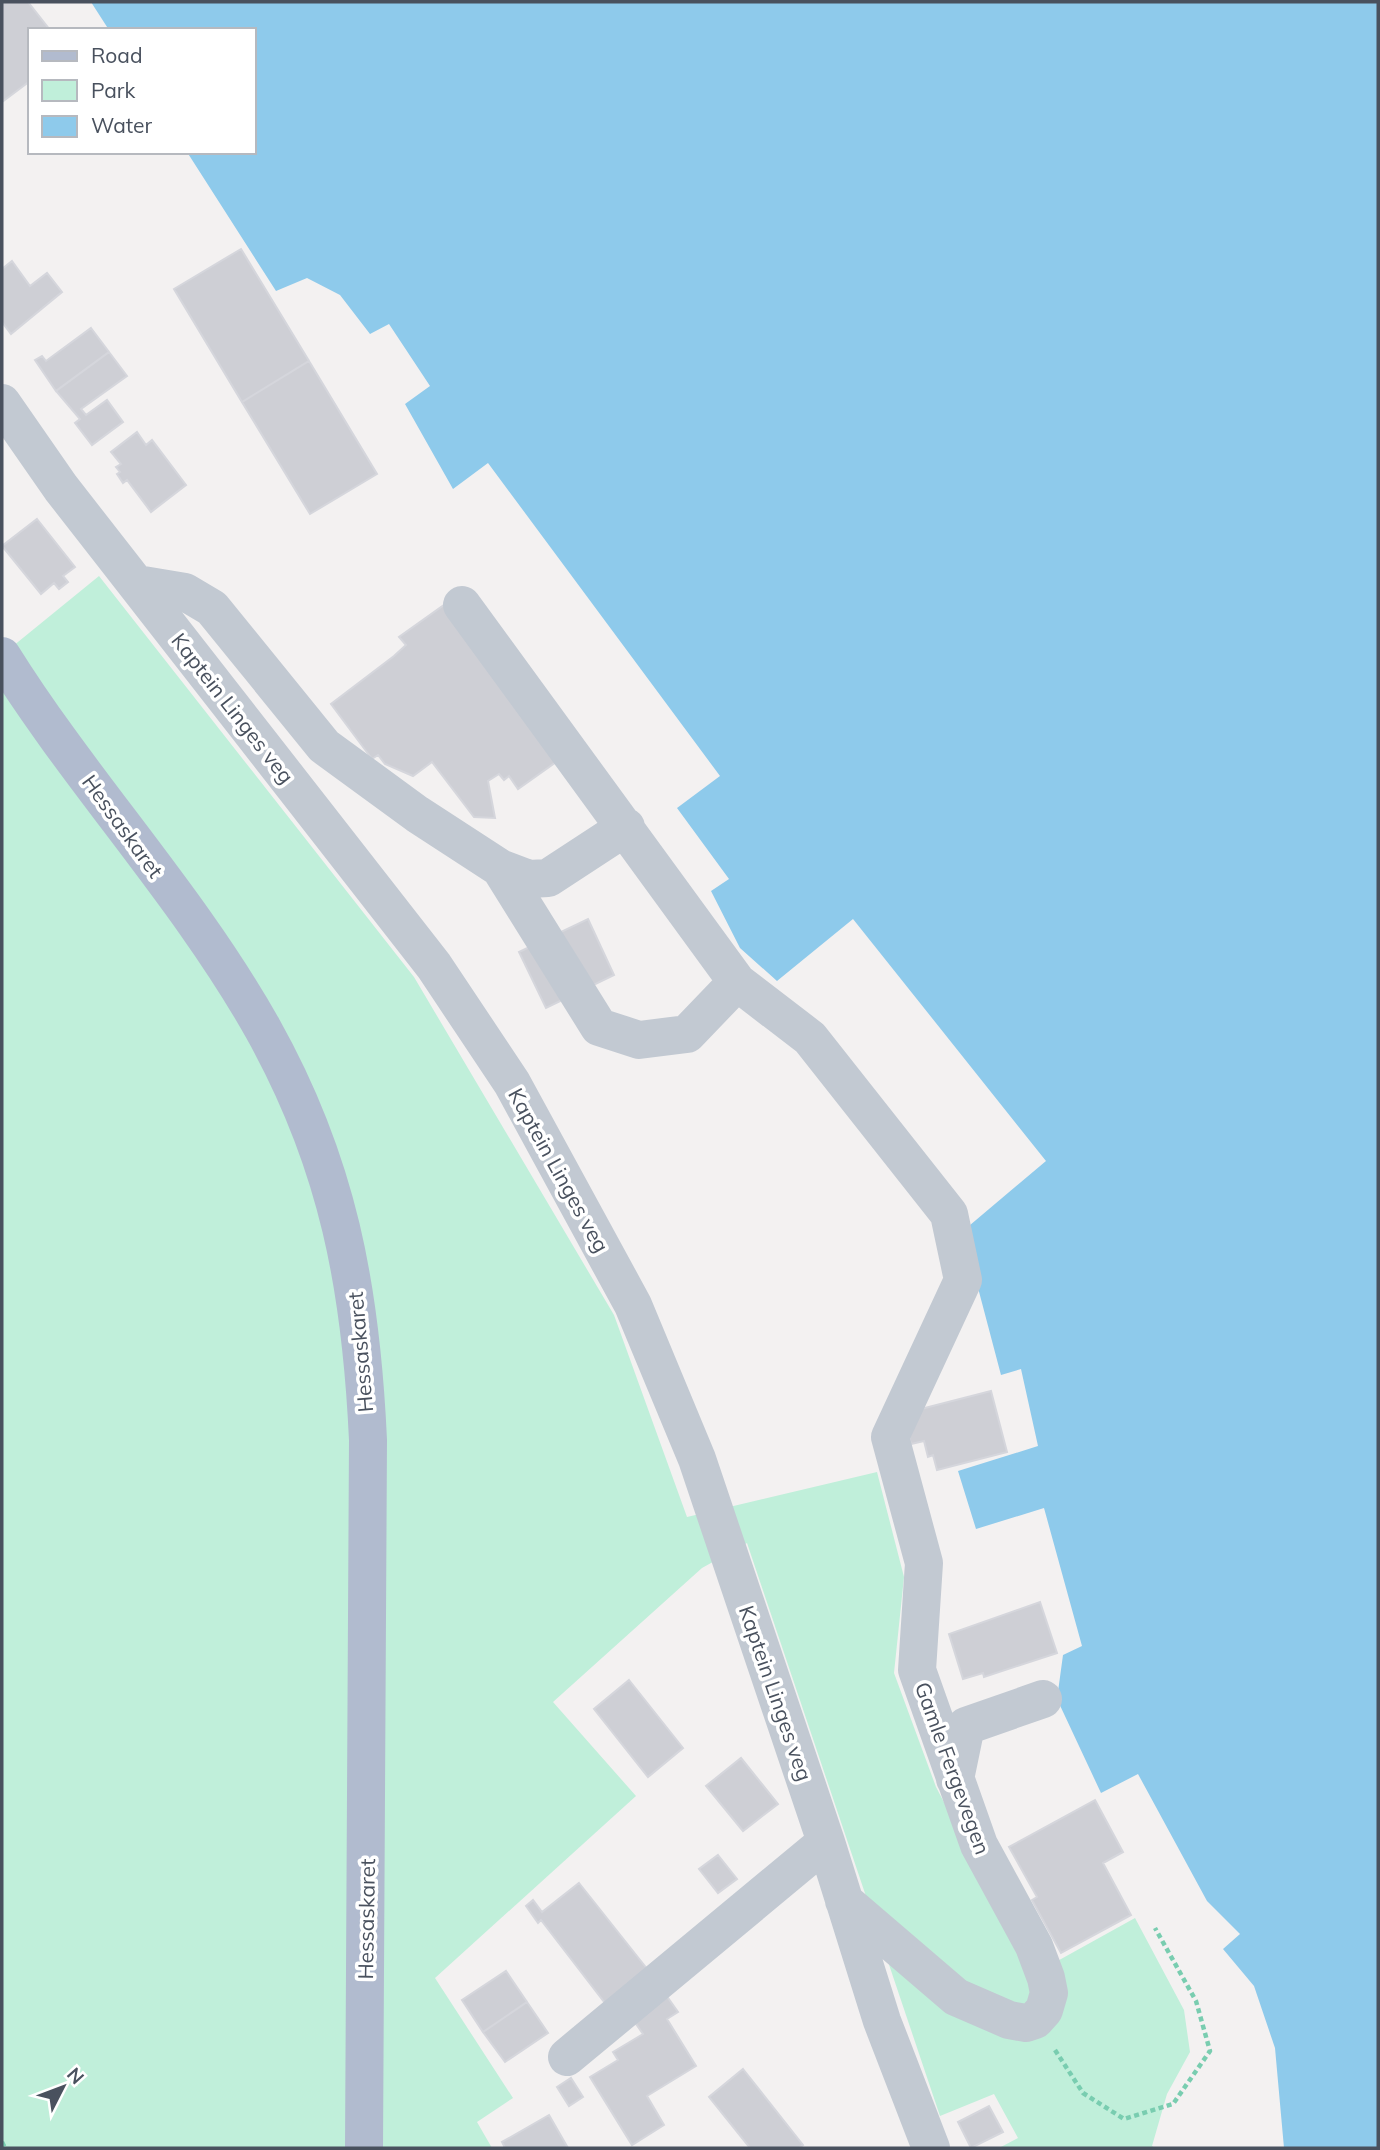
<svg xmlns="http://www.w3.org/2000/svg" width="1380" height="2150" font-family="Mulish,sans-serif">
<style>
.green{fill:#c0efda}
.water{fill:#8ecaeb}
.building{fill:#cecfd5;stroke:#d5d6dc;stroke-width:2}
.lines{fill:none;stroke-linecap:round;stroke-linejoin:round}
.path{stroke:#79cdb0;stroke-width:4.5;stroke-dasharray:5 3.5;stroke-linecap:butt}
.minor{stroke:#c2c9d2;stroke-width:38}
.major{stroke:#b1bbcf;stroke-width:38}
.labels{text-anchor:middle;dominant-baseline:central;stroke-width:7;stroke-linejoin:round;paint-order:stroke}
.street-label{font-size:21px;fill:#49515e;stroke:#fff}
</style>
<rect width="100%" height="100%" fill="#f3f1f1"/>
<path class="green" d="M99 576 414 977 614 1315 687 1517 877 1472 904 1577 894 1673 936 1787 1034 1974 1135 1918 1184 2010 1190 2052 1167 2094 1152 2146 1155 2148H999L1018 2138 994 2094 940 2116 747 1543 702 1568 553 1702 636 1796 435 1978 513 2098 477 2122 492 2148H2V655Z"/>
<path class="water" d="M91 2H1378V2148H1284L1275 2048 1254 1986 1223 1949 1240 1934 1207 1901 1138 1774 1101 1793 1057 1699 1063 1655 1082 1646 1044 1508 976 1529 958 1471 1038 1446 1021 1369 1001 1375 963 1231 1046 1161 853 919 777 981 740 948 711 891 729 879 677 808 720 776 488 463 453 489 405 404 430 386 389 324 370 334 340 295 307 278 276 291 187 152H254V30H109Z"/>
<path class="building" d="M2 2H28L50 30H30V81L2 102Z
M241 249 309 361 242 402 174 289Z
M12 261 30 286 47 273 62 292 11 334 2 322V269Z
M91 328 109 352 56 391 35 360 42 356 46 361Z
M109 352 127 376 81 409 86 415 107 400 123 422 92 445 75 423 80 419 56 391Z
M309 361 377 474 310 514 242 402Z
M137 432 146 445 152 440 186 485 151 512 127 480 123 483 117 474 120 472 116 467 121 464 111 452Z
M37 519 75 567 63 576 68 582 59 589 54 583 41 594 2 546Z
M444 605 559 760 518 789 509 776 504 780 499 774 488 781 495 818 474 817 432 762 413 776 385 764 378 755 372 759 331 704 394 656 406 645 399 637Z
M588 919 614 975 546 1008 519 952Z
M991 1391 1007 1452 937 1470 933 1455 928 1457 924 1441 911 1444 904 1417 921 1409Z
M1040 1602 1057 1653 984 1677 983 1673 963 1679 949 1634Z
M629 1680 683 1748 648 1777 594 1709Z
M741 1758 778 1804 743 1831 706 1786Z
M1095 1800 1123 1852 1103 1863 1131 1915 1061 1953 1032 1900 1037 1897 1009 1847Z
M718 1855 737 1879 718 1893 699 1869Z
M579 1883 648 1970 605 2003 541 1920 538 1923 526 1906 533 1900 542 1912Z
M506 1971 527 2002 483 2032 462 2000Z
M666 1995 678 2012 667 2019 696 2066 647 2096 664 2125 632 2145 590 2077 618 2060 613 2052 643 2034 634 2021Z
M527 2002 548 2033 505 2062 483 2032Z
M743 2069 803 2145 799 2148H750L709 2097Z
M571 2078 583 2097 569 2106 557 2087Z
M989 2106 1003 2132 971 2148 958 2122Z
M549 2115 568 2148H505L502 2142Z"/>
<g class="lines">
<path class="path" d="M1055 2050 1083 2093 1124 2119 1173 2104 1210 2051 1196 2001 1155 1928
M2 2142 5 2148"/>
<path class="minor" d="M2 403 61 488 434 966 512 1083 633 1305 697 1459 826 1842 882 2021 931 2148
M137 584 185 592 212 608 324 746 417 814 500 868 529 879 548 878 626 827
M462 605 737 982 687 1034 639 1040 599 1027 500 868
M737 982 810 1038 949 1214 963 1280 890 1437 924 1563 917 1670 979 1845 1034 1946 1046 1978 1049 1993 1044 2010 1035 2020 1026 2023 1009 2020 956 1997 844 1901
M955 1779 966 1726 1043 1699
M567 2057 826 1842"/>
<path class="major" d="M2 656C82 784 189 897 263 1029 338 1163 361 1288 368 1440L364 2148"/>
</g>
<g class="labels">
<g class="street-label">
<text transform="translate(233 708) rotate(52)">Kaptein Linges veg</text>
<text transform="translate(123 826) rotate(54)">Hessaskaret</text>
<text transform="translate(559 1170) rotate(61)">Kaptein Linges veg</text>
<text transform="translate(360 1352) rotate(-95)">Hessaskaret</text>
<text transform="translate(776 1693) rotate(71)">Kaptein Linges veg</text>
<text transform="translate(953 1768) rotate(70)">Gamle Fergevegen</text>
<text transform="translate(366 1919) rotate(-89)">Hessaskaret</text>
</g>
</g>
<rect width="1380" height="2150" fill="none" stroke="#49515e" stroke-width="7"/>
<rect x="28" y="28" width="228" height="126" fill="#ffffff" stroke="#b6b9bf" stroke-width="2"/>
<rect x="42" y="51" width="35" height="10" fill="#b1bbcf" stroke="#b6b9bf" stroke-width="2"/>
<text x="91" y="63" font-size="21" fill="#49515e">Road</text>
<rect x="42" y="80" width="35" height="21" fill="#c0efda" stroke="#b6b9bf" stroke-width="2"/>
<text x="91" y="98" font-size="21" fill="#49515e">Park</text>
<rect x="42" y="116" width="35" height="21" fill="#8ecaeb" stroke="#b6b9bf" stroke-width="2"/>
<text x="91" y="133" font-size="21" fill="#49515e">Water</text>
<g transform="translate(63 2087) rotate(48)" stroke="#ffffff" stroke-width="5" paint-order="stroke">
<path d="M0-5L12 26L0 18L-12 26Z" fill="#49515e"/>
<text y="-10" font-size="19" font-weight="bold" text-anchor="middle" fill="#49515e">N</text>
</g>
</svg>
